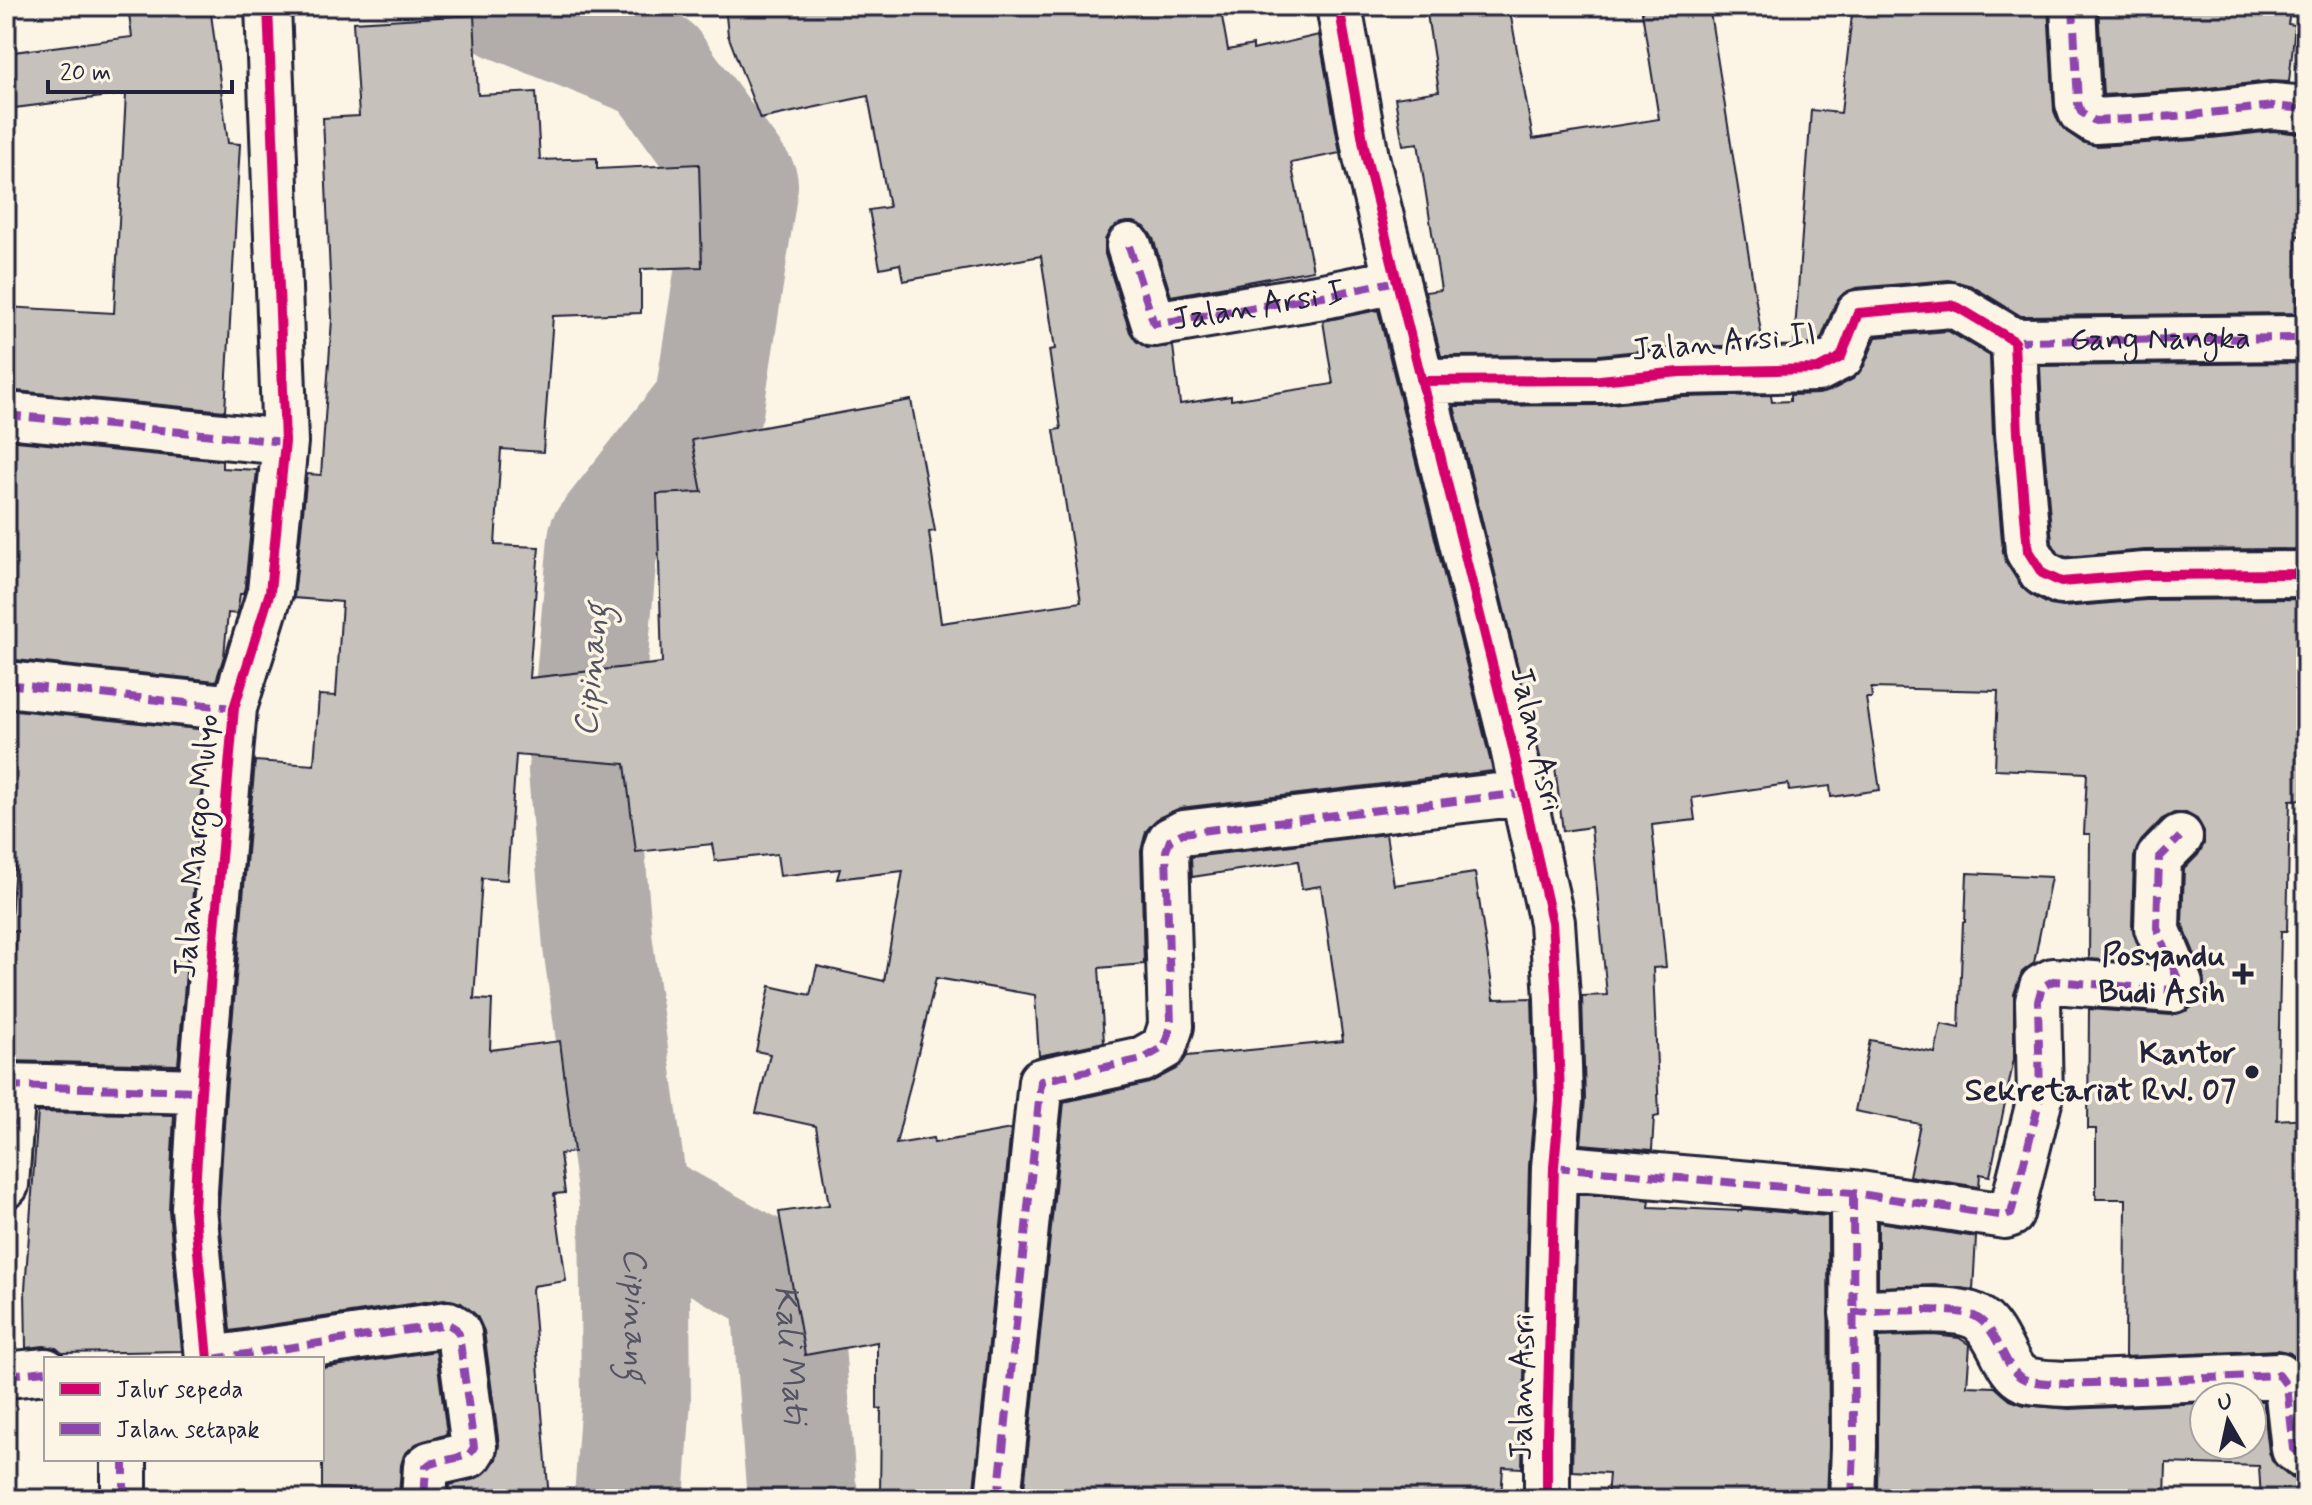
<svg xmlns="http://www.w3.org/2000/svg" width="2312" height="1505" font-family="Mynerve,sans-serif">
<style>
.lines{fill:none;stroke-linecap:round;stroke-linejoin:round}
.river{stroke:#b2adab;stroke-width:110}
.building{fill:#c6c1bb;stroke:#22223b;stroke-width:2}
.street-casing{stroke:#22223b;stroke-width:50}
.street{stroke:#fcf5e5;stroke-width:44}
.quiet{stroke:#8e44ad;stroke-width:8;stroke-dasharray:16 8;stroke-linecap:butt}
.cycleway-casing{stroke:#fcf5e5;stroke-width:15}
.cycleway{stroke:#d6006c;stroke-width:10}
.poi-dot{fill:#22223b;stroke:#fcf5e5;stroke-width:3}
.labels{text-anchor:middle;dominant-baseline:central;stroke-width:7;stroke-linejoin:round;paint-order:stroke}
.street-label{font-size:32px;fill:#22223b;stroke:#fcf5e5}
.poi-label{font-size:32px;font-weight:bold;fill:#22223b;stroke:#fcf5e5;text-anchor:end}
.water-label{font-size:34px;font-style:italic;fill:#545362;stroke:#fcf5e5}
</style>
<rect width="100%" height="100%" fill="#fcf5e5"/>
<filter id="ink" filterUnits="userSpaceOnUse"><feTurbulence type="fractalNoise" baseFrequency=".0125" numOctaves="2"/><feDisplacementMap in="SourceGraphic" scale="16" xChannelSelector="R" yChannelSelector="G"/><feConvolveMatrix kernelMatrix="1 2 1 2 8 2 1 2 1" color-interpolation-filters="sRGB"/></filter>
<g filter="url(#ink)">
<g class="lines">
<g class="river">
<path id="s1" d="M508 6 656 66 743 185 709 405 603 540 583 771 598 945 634 1201 636 1398 629 1499"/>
<path id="s2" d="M634 1201 785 1285 802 1498 804 1499"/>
</g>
</g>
<path class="building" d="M128 6H210L228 143 240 144 225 411 6 390V307L114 313 126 94 6 109V53L132 37Z
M725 6H1220L1228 50 1253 45V50L1319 35 1340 153 1291 163 1313 270 1171 296 1153 238 1145 227 1134 222 1121 223 1111 229 1105 240V254L1130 332 1136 341 1147 348 1173 346 1180 404 1231 396V400L1333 384 1323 321 1378 310 1493 771 1180 808 1158 818 1146 831 1141 851 1144 964 1099 968 1104 1042 1039 1056 1035 995 936 978 896 1144 933 1138 934 1143 1011 1129 973 1499H880L881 1409H877V1342L805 1355 779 1212 829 1205 816 1126 756 1113 770 1054 756 1051 770 986 810 995 817 966 884 981 903 871 837 879 840 869 780 876 777 854 715 861 712 844 636 852 625 764 516 755 507 880 482 878 474 999 492 1000 490 1050 560 1041 574 1152 560 1154 565 1193 554 1194 566 1281 533 1286 532 1290 549 1499H449L450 1485 475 1479 490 1468 496 1459 499 1445 484 1331 477 1316 461 1303 444 1299 230 1331 219 1208 226 1093 255 761 314 765 319 695 336 696 342 602 294 598 307 474 321 475 332 319 323 118 359 116 353 22 474 15 478 95 536 92 540 160 597 158V169L699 164 702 267 641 269V313L553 316 543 452 501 449 495 545 539 547 529 678 662 663 657 494 702 492 692 440 911 400 935 531 929 532 941 623 1081 602 1054 430 1061 429 1049 350 1055 349 1041 256 903 281 900 264 880 268 869 210 889 207 868 96 760 119 728 35Z
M1477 6H1509L1533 139 1659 119 1641 6H1709L1763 345 1679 347 1599 355 1441 356 1425 292 1441 290 1418 143 1403 145 1395 98 1439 91 1427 14Z
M1853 6H2048L2054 111 2058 121 2067 132 2082 142 2097 146 2194 140 2273 131 2301 134 2303 188H2306V235L2296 236 2297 313 2021 316 1972 286 1949 280 1856 288 1844 293 1835 304 1821 339 1812 344 1794 345 1811 110 1841 113Z
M2098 6H2291L2288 24 2295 25 2289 82 2270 81 2190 90 2103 95Z
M1948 331 1990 356 1993 435 2003 553 2007 564 2021 586 2031 595 2050 605 2063 607 2146 600 2306 599V799L2290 800 2287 931H2281L2277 1120 2306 1118V1370L2290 1353 2278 1350 2125 1357 2126 1199H2096V1129H2088L2089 1009 2171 1015 2188 1010 2197 1002 2204 989 2203 975 2182 923 2184 869 2198 855 2204 844V831L2197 819 2186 813H2174L2162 819 2141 841 2134 857 2132 927 2144 963 2089 959 2090 834H2084L2087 773 1995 769 1998 691 1871 688 1872 698H1866L1880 790 1831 797 1830 786 1789 791 1788 784 1692 798 1695 820 1652 825 1666 967 1653 968 1659 1116 1654 1117 1652 1150 1581 1144 1585 1099 1582 996 1607 995 1591 827 1563 831 1555 767 1543 769 1454 406 1600 405 1682 397 1771 395 1772 402 1790 401V395L1819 394 1830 391 1853 379 1864 366 1876 337Z
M2306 363V549L2145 550 2066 557 2059 554 2052 543 2043 431 2040 366Z
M6 440 222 461V468L257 470 245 587 243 594H240L237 614 228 613 224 656 216 681 6 659Z
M6 709 207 730 178 1065 6 1061V1035L17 931H10L15 864 6 863Z
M1386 834 1394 885 1475 873 1494 999 1532 998 1535 1099 1529 1166 1522 1468 1503 1467 1501 1499H1023L1064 1102 1149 1083 1176 1069 1187 1056 1343 1041 1321 886 1302 889 1298 861 1192 877 1191 857Z
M1967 873 2051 877 2034 963 2022 972 2014 994V1059L1990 1176 1980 1174 1979 1187 1909 1176 1920 1124 1855 1111 1870 1040 1935 1053 1941 1024 1959 1028 1963 922H1965Z
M38 1112 174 1115 169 1210 182 1351 62 1353 56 1348 44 1346 26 1348 25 1289Z
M1578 1194 1650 1200 1649 1207 1741 1211 1742 1209H1746L1828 1216 1829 1447 1827 1499H1607L1609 1473 1572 1471Z
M1878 1222 1976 1237 1973 1290 1935 1285 1878 1287Z
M1934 1335 1959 1338 1970 1345 1967 1386 1995 1387 2010 1400 2024 1405 2069 1409 2204 1403V1445H2252V1401H2263L2269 1452 2272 1461 2292 1478 2306 1482V1499H2261L2259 1466 2166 1463 2165 1499H1877L1879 1337Z
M436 1351 447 1434 416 1444 404 1455 401 1465 399 1499H348V1489L322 1488V1368Z"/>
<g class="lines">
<defs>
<path id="street" d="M1339 6 1366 157 1512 744 1552 922 1557 998 1560 1100 1554 1167 1547 1435V1499
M2073 6 2078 103 2081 112 2095 121 2192 115 2273 106 2306 109
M1129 246 1154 324 1329 295 1397 281
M2014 341 2306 338
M1421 381 1600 380 1680 372 1818 369 1841 357 1858 313 1951 305 1959 308 2014 341 2018 433 2028 551 2042 573 2061 582 2145 575 2306 574
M6 415 285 442
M6 684 234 708
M6 1086 201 1091
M1554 1167 1853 1193 2005 1216 2011 1214 2040 1098 2038 1001 2042 987 2053 981 2173 990 2180 984 2157 928 2159 858 2180 837
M6 1185 13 1086
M1852 1313C1880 1312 1954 1305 1976 1317 2000 1330 2004 1371 2024 1379 2038 1384 2054 1383 2068 1384L2279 1375 2287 1386 2294 1449 2306 1457
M208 1359 194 1208 201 1091 234 708 270 592 285 442 268 6
M212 1359 448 1324 456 1329 459 1334 474 1447 469 1455 430 1464 426 1467 424 1499
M6 1375 46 1371
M124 1499V1459
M998 1499 1041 1081 1143 1059 1164 1047 1171 1026 1166 851 1170 840 1183 833 1523 793
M1852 1499 1854 1447 1853 1193"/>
</defs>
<use href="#street" class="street-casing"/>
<use href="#street" class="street"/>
<g class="quiet">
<path d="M2073 6 2078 103 2081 112 2095 121 2192 115 2273 106 2306 109"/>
<path id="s3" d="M1129 246 1154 324 1329 295 1397 281"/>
<path id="s4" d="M2014 341 2306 338"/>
<path d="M6 415 285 442"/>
<path d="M6 684 234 708 233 713"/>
<path d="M6 1086 201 1091"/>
<path d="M1554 1167 1853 1193 2005 1216 2011 1214 2040 1098 2038 1001 2042 987 2053 981 2173 990 2180 984 2157 928 2159 858 2180 837"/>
<path d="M6 1185 13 1086"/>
<path d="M1852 1313C1880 1312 1954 1305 1976 1317 2000 1330 2004 1371 2024 1379 2038 1384 2054 1383 2068 1384L2279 1375 2287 1386 2294 1449 2306 1457"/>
<path d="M212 1359 448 1324 456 1329 459 1334 474 1447 469 1455 430 1464 426 1467 424 1499"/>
<path d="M6 1375 46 1371"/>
<path d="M124 1499V1459"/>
<path d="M998 1499 1041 1081 1143 1059 1164 1047 1171 1026 1166 851 1170 840 1183 833 1523 793"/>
<path d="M1852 1499 1854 1447 1853 1193"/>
</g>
<defs>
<path id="cycleway" d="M1339 6 1366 157 1512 744 1552 922 1557 998 1560 1100 1554 1167 1547 1435V1499
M1421 381 1600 380 1680 372 1818 369 1841 357 1858 313 1951 305 1959 308 2014 341 2018 433 2028 551 2042 573 2061 582 2145 575 2306 574
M208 1359 194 1208 201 1091 234 708 270 592 285 442 268 6"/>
</defs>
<use href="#cycleway" class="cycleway-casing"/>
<use href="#cycleway" class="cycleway"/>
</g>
</g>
<g class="poi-dot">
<path d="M2239 962h8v8h8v8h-8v8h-8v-8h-8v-8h8z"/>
<circle cx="2252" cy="1072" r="8"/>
</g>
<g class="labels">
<g class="street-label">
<text stroke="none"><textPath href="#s3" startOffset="188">Jalan Arsi I</textPath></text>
<text stroke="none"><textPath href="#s4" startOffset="146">Gang Nangka</textPath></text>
<text transform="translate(1724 343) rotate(-5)">Jalan Arsi II</text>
<text transform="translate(1536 739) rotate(77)">Jalan Asri</text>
<text transform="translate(197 846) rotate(-85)">Jalan Margo Mulyo</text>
<text transform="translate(1523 1387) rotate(-89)">Jalan Asri</text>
</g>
<g class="poi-label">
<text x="2225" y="956">Posyandu<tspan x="2225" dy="37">Budi Asih</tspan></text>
<text x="2236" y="1054">Kantor<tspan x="2236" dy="37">Sekretariat RW. 07</tspan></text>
</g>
<g class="water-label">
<text transform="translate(592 670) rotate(-85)">Cipinang</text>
<text stroke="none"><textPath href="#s1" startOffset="1480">Cipinang</textPath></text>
<text stroke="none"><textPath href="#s2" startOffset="242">Kali Mati</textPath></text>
</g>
</g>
<rect width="2312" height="1505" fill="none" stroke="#fcf5e5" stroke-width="32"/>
<rect x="16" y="16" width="2280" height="1473" fill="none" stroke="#22223b" stroke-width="3" filter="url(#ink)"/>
<rect x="44" y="1357" width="280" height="104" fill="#fcf5e5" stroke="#a5a1a1" stroke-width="2"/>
<rect x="60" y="1383" width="40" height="12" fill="#d6006c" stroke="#a5a1a1" stroke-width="2"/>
<text x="116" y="1397" font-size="24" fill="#22223b">Jalur sepeda</text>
<rect x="60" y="1423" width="40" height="12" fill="#8e44ad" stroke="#a5a1a1" stroke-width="2"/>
<text x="116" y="1437" font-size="24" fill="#22223b">Jalan setapak</text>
<g transform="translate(2228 1421) rotate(351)"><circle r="38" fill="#fcf5e5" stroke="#a5a1a1" stroke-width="2"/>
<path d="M0-6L14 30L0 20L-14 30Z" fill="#22223b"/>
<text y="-12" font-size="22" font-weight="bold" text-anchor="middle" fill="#22223b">U</text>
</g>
<path d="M48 80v12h184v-12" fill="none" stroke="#22223b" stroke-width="4"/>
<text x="60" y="80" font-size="24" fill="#22223b" stroke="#fcf5e5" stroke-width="6" paint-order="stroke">20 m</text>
</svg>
